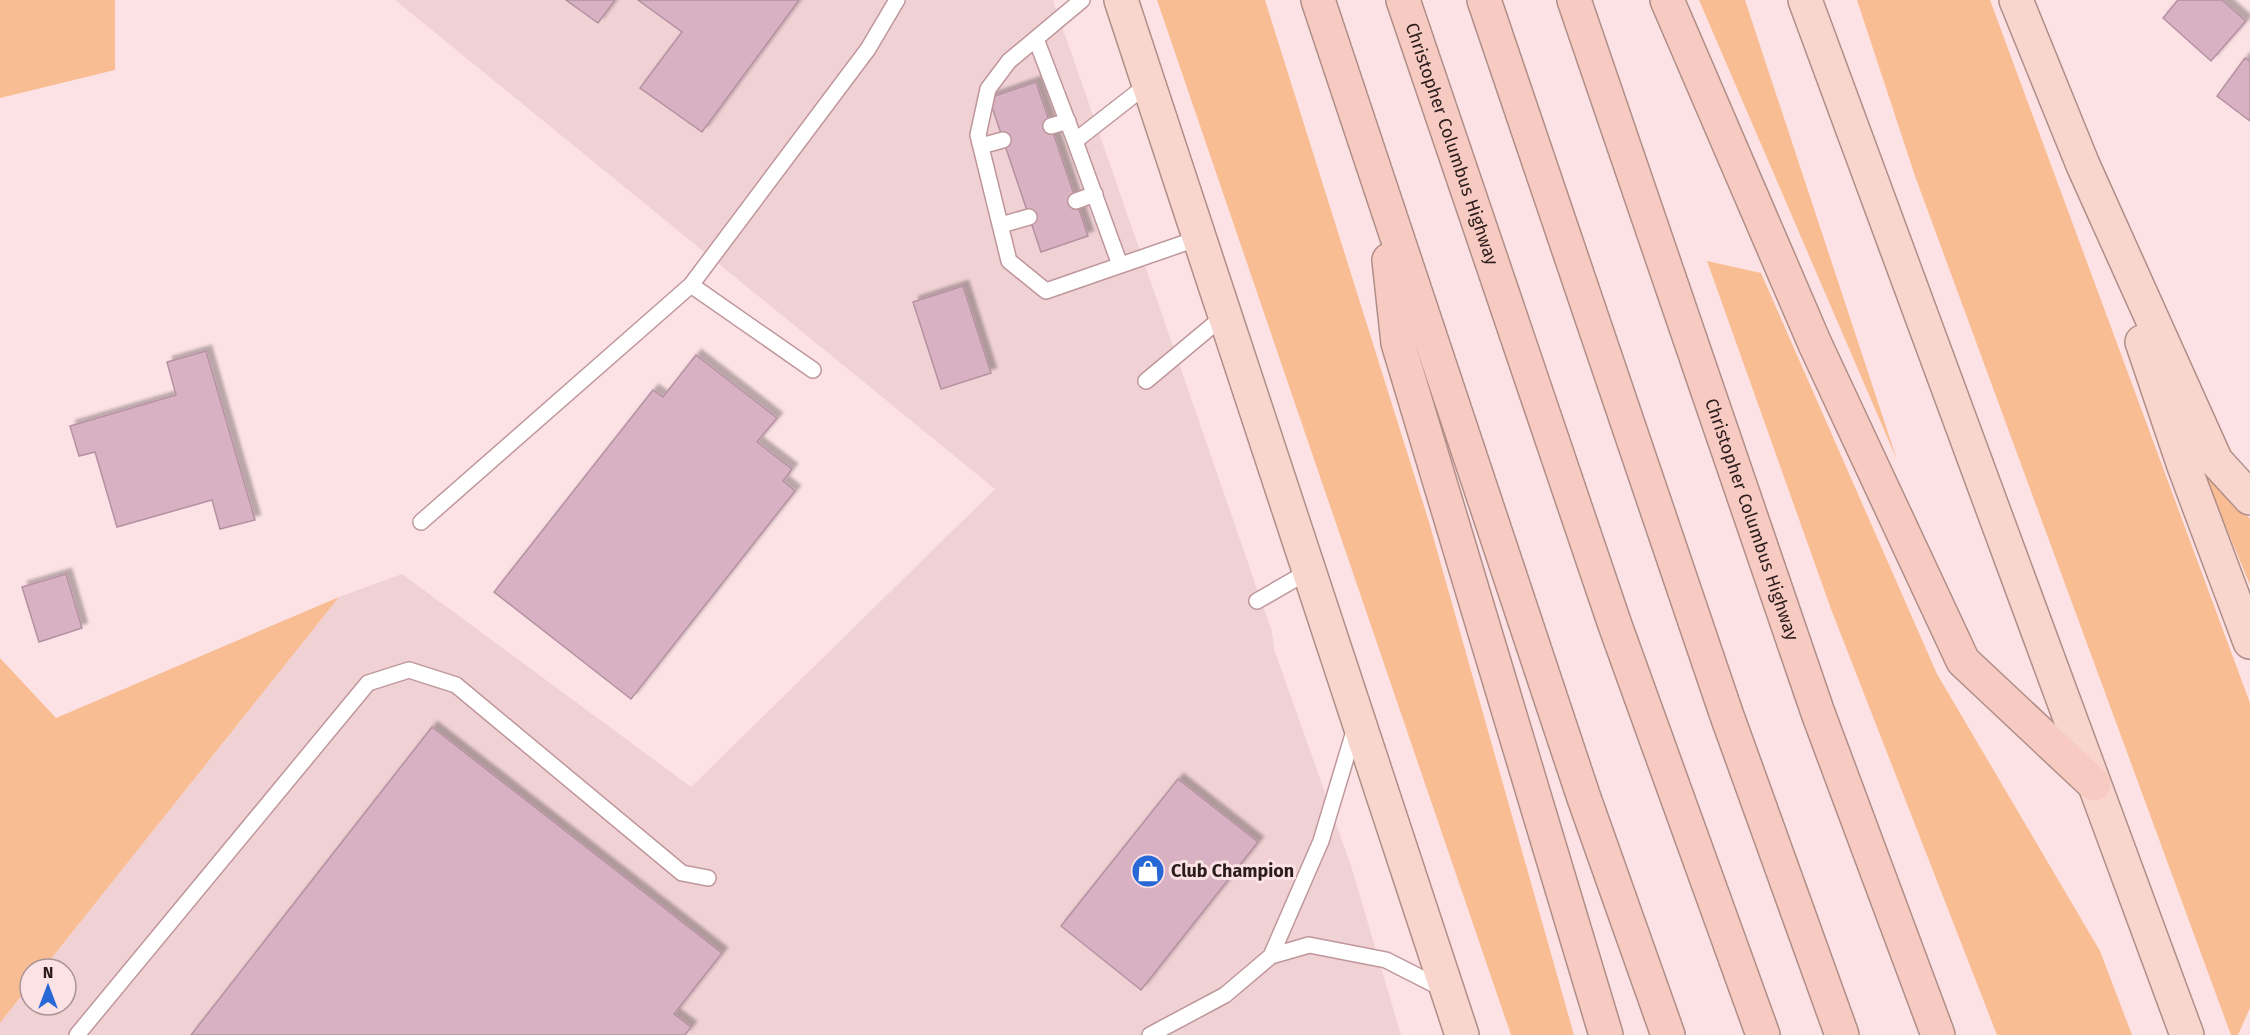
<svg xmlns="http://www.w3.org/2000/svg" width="2250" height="1035" font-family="'Fira Sans',sans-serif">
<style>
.built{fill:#f0d1d4}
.green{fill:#f9bd94}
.building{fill:#d8b2c3;stroke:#b591a2;stroke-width:1.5;filter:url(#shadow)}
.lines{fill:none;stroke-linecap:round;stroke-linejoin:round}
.service-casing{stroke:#bf979b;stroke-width:18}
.trunk-casing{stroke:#b08e88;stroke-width:36}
.motorway-casing{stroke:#b08e88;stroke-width:36}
.service{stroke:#fff;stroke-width:15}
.trunk{stroke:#f8d6ce;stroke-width:33}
.motorway{stroke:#f7cbc1;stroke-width:33}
.labels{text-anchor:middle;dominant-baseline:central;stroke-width:6;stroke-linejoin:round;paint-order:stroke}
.street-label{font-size:18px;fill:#2b1c1d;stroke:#fde2e5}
.poi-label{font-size:18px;font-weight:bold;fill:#2b1c1d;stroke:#fde2e5;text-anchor:start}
</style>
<defs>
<filter id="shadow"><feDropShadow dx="5.5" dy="-5.5" stdDeviation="1.5" flood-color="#0004"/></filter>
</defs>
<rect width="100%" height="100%" fill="#fde2e5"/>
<path class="built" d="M395 0H1053L1272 632 1274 649 1351 866 1401 1035H0V1023L30 985V1005H66V969H43L339 597 402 574 691 787 995 489Z"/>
<path class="green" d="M0 0H115V70L0 98Z
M1157 0H1265L1429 522 1574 1035H1511Z
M1699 0H1745L1897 460Z
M1857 0H1990L2250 703V1008L2238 1035H2231L1915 176Z
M1707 261 1761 273 1937 674 2100 951 2132 1035H1997L1831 609Z
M2201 467 2250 519V585Z
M339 597 43 969H30V985L0 1023V658L56 718Z"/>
<path class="building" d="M566 0H615L598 23Z
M638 0H799L702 132 640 88 682 32Z
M2178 0H2222L2246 21 2211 61 2163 18Z
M2245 58 2250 61V121L2217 96Z
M1036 82 1088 236 1041 252 989 98Z
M963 286 991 373 941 389 913 302Z
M206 351 255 520 220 529 212 500 117 527 95 452 79 456 70 426 176 395 167 362Z
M696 355 777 418 757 442 792 469 783 481 795 491 631 699 494 592 653 390 663 397Z
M66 574 82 628 39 642 22 587Z
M432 727 722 953 674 1014 691 1027 685 1035H191Z
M1178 779 1258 842 1141 990 1061 926Z"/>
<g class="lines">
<defs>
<path id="service" d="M1082 0 1009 61 988 89 978 135 1009 261 1046 291 1199 238
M1036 39 1075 141
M1051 126 1068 121
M981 146 1003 140
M1076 201 1095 194
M1001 225 1029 217
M1120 265 1075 141 1148 84
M691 285 813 370
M1146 381 1225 315
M421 522 691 285 868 49 897 0
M1257 601 1309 571
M1271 956 1321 841 1355 728
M77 1035 368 683 409 670 456 685 682 873 708 878
M1150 1035 1225 995 1271 956 1309 945 1386 960 1445 990"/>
<path id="trunk" d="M1121 0 1462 1035
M1805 0 2187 1035
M2016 0 2083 165 2216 461 2250 498
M2142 342 2184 466 2250 642"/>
<g id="motorway">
<path d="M1318 0 1584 798 1668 1035"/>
<path id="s1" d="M1403 0 1615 625 1763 1035"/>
<path d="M1484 0 1726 713 1842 1035"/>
<path id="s2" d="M1574 0 1818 713 1938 1035"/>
<path d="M1667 0 1815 344 1963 661 2094 784"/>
<path d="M1389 260 1398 343 1606 1035"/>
</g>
</defs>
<use href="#service" class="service-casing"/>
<use href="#trunk" class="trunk-casing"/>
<use href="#motorway" class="motorway-casing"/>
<use href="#service" class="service"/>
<use href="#trunk" class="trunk"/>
<use href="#motorway" class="motorway"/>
</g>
<defs>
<symbol id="shop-disc" viewBox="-11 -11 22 22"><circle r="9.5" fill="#2868d5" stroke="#fde2e5"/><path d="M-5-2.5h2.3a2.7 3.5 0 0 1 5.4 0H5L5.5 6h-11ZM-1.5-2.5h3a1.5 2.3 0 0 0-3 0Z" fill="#fff"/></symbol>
</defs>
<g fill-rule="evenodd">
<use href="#shop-disc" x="1129" y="852" width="38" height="38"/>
</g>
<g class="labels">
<g class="street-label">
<text stroke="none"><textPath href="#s1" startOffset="152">Christopher Columbus Highway</textPath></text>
<text stroke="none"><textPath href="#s2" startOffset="549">Christopher Columbus Highway</textPath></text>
</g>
<g class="poi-label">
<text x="1171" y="871">Club Champion</text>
</g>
</g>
<g transform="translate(48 987)"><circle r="28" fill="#fde2e5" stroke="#a99395" stroke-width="1.5"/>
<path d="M0-4.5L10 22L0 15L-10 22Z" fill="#2868d5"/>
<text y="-9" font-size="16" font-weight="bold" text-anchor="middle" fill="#2b1c1d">N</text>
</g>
</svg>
